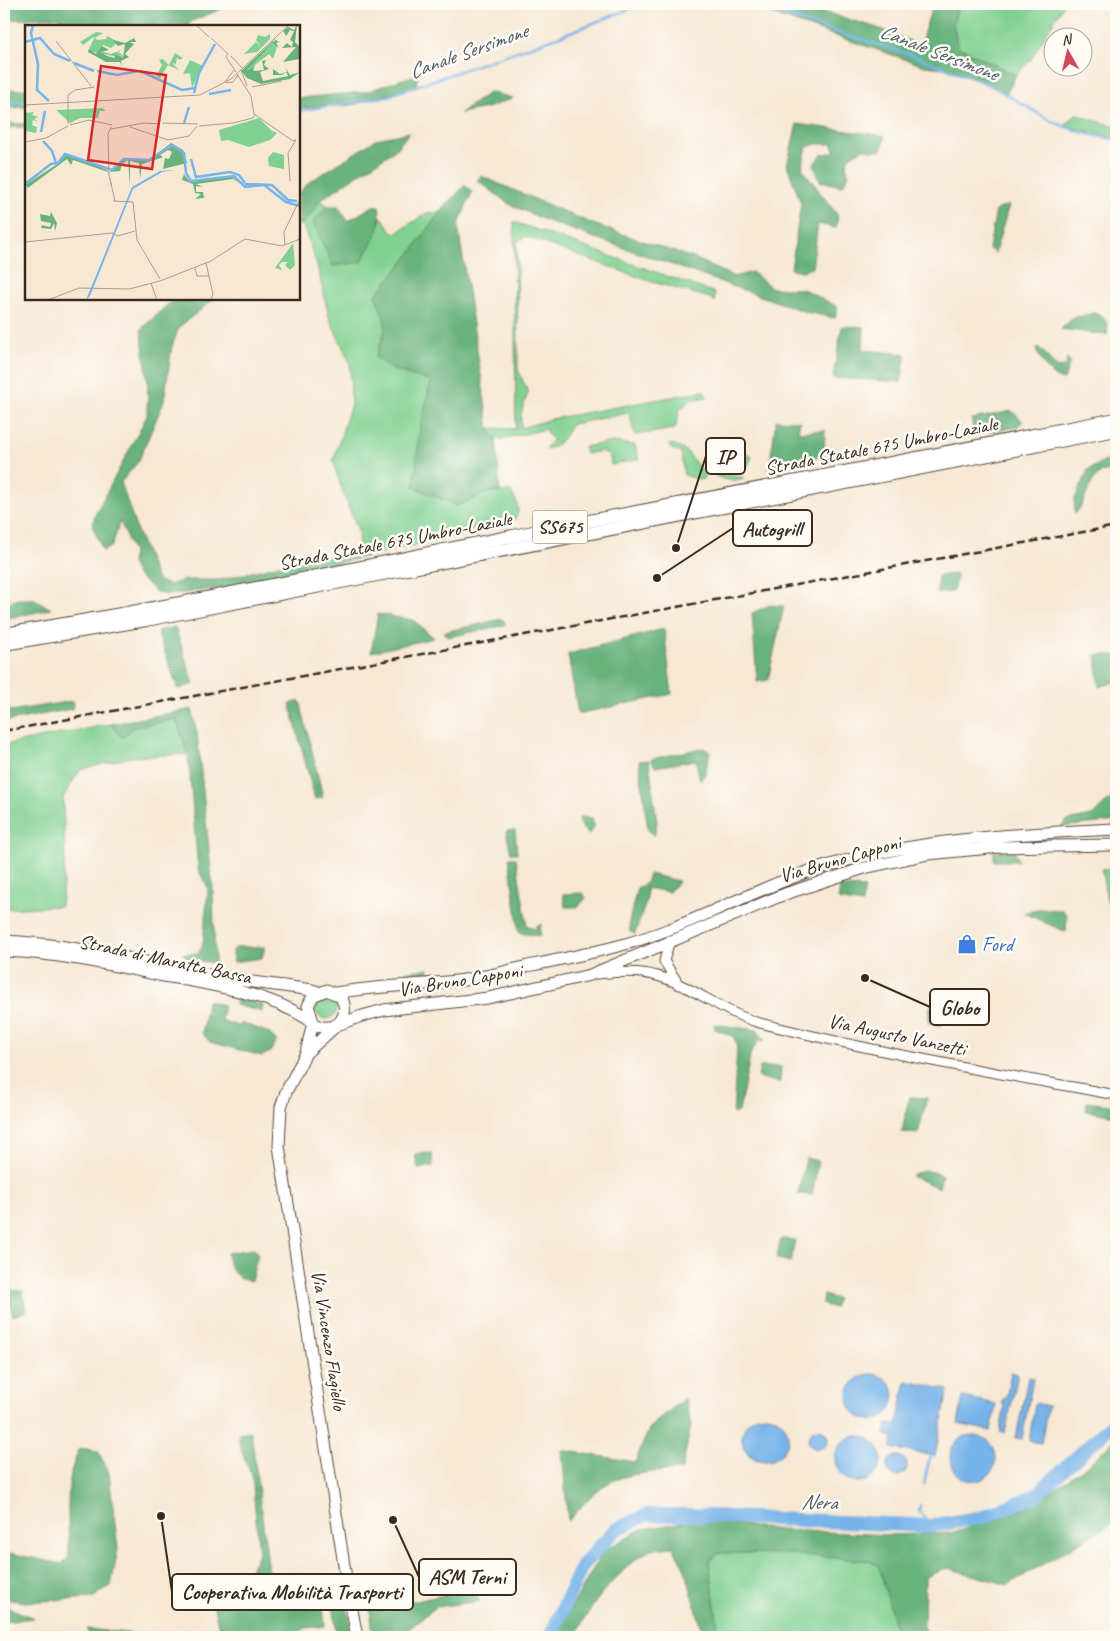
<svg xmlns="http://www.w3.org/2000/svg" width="1120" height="1641" font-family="Caveat,sans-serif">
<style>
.green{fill:#80d091;stroke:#5e7d58}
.forest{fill:#68b27b;stroke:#526e4c}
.water{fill:#77b4e9;stroke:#596f84}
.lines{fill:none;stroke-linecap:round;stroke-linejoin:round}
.stream{stroke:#77b4e9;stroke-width:2.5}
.river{stroke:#77b4e9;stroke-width:14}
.minor-casing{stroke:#574639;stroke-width:11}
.major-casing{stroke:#574639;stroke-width:13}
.highway-casing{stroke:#574639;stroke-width:14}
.minor{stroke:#fff;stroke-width:9}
.major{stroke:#fff;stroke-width:11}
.highway{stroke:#fff;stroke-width:12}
.rail{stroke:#3b2a1e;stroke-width:2.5;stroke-dasharray:8 4;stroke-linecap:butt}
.labels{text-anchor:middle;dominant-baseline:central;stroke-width:5;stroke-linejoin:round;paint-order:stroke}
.shield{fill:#fdfcf7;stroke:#75695f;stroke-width:1}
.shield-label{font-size:19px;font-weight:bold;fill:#3b2a1e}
.street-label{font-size:20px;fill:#3b2a1e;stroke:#fdfcf7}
.shop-label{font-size:20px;fill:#366cbe;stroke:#fdfcf7;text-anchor:start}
.water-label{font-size:21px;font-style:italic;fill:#505a65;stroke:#fdfcf7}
.inset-river{fill:none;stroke:#77b4e9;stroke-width:2.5}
.inset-road{fill:none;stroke:#ac9c8b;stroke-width:1}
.view{fill:#d62828;fill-opacity:0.15;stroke:#d62828;stroke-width:2.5}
.inset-edge{fill:none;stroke:#3b2a1e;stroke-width:2.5}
.leader{fill:none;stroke:#3b2a1e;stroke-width:2}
.callout-dot{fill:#3b2a1e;stroke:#fdfcf7;stroke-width:2}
.callout{fill:#fdfcf7;stroke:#3b2a1e;stroke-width:2}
.callout-label{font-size:21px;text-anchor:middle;font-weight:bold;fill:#3b2a1e}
</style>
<rect width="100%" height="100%" fill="#fdfcf7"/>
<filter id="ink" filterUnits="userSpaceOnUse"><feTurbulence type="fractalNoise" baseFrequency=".02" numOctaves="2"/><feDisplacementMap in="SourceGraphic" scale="10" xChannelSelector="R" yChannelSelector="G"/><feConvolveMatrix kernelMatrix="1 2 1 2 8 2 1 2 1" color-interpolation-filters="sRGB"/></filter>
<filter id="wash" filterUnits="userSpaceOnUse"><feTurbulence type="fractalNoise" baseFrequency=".0096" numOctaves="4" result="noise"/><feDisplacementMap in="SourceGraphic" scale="20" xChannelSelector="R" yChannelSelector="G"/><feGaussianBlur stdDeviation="1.12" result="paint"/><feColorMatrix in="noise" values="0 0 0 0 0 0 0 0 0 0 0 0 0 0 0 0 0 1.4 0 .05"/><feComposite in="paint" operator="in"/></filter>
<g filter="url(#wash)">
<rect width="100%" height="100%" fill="#f7e8d4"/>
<path class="green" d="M958 4H1064L1031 59 1016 75 958 47 953 25Z
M1076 114 1116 127V138L1065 126Z
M320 200 328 206 313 223 378 231 381 216 394 234 427 213 440 212 410 254 375 296C389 324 387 329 375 357L431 381 419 434 457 506 489 492H511C516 500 522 511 514 520 507 528 495 524 485 527 447 538 408 547 369 556L359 551 358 530 344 496 333 461 351 404 350 363 329 317 317 265 302 223Z
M514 222 715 293 714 302 711 298 652 282 533 239 525 237 517 241 518 370 528 392 521 414V428L551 419 704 391 707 397 691 400 680 409 675 429 635 435 629 413 572 424C565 435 560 448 545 449L553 439 547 434V429L496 440 489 428 516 429Z
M730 440 733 447 752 456 748 466 737 467 725 462 721 452 727 448Z
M613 442 635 445 639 459 611 465 610 456 602 451 586 454 584 447Z
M674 444 688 453 705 475 702 480 684 475 681 453 671 449 669 445Z
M709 454 713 456C725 472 723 473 744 478 727 484 713 478 703 463L704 457Z
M176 719 188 754 130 757 80 770 63 797 65 860 61 906 4 909V745L111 724 119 732 134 727Z
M1116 868V900L1107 902 1102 869Z
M315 1008a11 11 0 1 1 22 0a11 11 0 1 1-22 0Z
M718 1553C762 1554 840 1549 879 1565L898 1637H719L709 1560Z"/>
<path class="forest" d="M4 4H152L165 8 172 4H233L190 22 188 26H61L60 17 4 20Z
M724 4H796L875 27 920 45 933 4H958L953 25 958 47 1016 75 1007 93 951 69 925 66 771 14Z
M418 74 416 86 352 105 299 108V98L365 92Z
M26 89V107L4 108V90Z
M490 92 513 98 487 108 460 113Z
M4 123 26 124V127L4 128Z
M797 124 885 136 881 151 863 149 848 158 846 166 849 175 842 186 820 181 814 164 821 155 834 152 833 144H816L807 147 802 168 838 216 836 228 818 224 812 268 803 271 791 269 801 203 787 165Z
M410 132 395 150 320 200 310 216 299 226V193L308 183 377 139Z
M481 176 593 224 696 259 734 277 752 272 772 288 803 289 838 307 835 318 806 312 547 221 509 204 477 180Z
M465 185 472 192 458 226 489 428 496 440 500 492H489L457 506 414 487 419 434 431 381 390 369 375 357C387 329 389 324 375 296L410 254 440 212Z
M1009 205 995 253 989 249 996 210Z
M328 206H338L348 221 373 206H379C383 227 371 244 362 262L333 266 313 222Z
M174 299H214L179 327 172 346 164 401 138 462 121 482 136 528 157 580 170 585 184 580H220L279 565 362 551 369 556 225 588 166 595 156 592 136 574 131 562 133 553 120 521 112 546 103 551 92 525 96 513 147 416 148 383 141 329Z
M1094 313C1106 317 1109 323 1107 335L1061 329 1073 318Z
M842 326 864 327 863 350 906 354 901 382 833 378Z
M1038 347C1046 352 1049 362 1058 368L1066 365 1067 358 1070 363 1064 380C1049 378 1043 362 1036 351Z
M1012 411 1023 421 1017 427 973 435 972 419Z
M776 420 800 421 798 432 825 430 824 455 769 470Z
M1113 457H1116V470C1087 468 1090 500 1075 514L1074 501 1088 470Z
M956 574 957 579 952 592 937 593 938 576Z
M18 599H35L51 609 4 619V604Z
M770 605 784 606 768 680 757 682 752 613Z
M378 614 413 620 434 638 371 652Z
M502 619 506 625 449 637 444 632Z
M175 627 194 684 178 689 157 631Z
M664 629 672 694 578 714 568 654Z
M1096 655H1116V682L1099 687Z
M74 701 72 709 4 722V712Z
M300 701 323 797 315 799 290 704Z
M192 709 197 733 213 889 215 963 188 959 182 954 199 953 203 944 208 888 198 869 188 754 176 719 134 727 122 738 111 724Z
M703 748 710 752 705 774 700 781 696 760 655 767 651 759Z
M649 760 657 823 654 836 648 830 639 761Z
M1116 793V821L1061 827 1066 821 1092 816Z
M580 817 592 818 594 825 589 834 583 829 579 820Z
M515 830 517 853H511L506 831Z
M1014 849 1018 861H994V852Z
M509 858H516L527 925 536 930V926L541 924 540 936 519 933Z
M649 874 679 881 669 892 646 888 647 899 635 934 630 932 629 922 637 888 646 883Z
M840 887 865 888 862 904 838 900Z
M583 893 586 898 578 907H565L563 894Z
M1038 909 1063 910 1067 916 1066 932 1024 913Z
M238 947H265L262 958 233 962V950Z
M429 968 428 973 412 976 405 972Z
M237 998 263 1005 262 1012 235 1005Z
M207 1001 224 1005 221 1020 238 1026 243 1023 269 1033 277 1041 270 1052 262 1056 210 1042 202 1033Z
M930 1006 946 1008 941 1026 928 1023Z
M714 1024 757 1030 765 1041H759L751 1052 739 1111 733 1114 737 1048 734 1037 715 1029Z
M760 1067H781L780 1083 758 1077Z
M909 1097 927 1098 918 1134 902 1132Z
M1087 1102 1116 1106V1116L1086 1111Z
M432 1153 433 1166 418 1169 415 1154Z
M806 1158 818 1161 812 1195 798 1194Z
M925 1170 942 1175 939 1188 911 1176Z
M781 1239 795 1240 791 1262 776 1259Z
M254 1249 258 1254 251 1281C235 1279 229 1269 227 1253Z
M7 1290 23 1291 26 1311 13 1316Z
M823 1295 837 1299 834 1308 822 1304Z
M685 1398 691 1425 682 1470C655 1472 624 1472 602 1487 589 1496 579 1510 568 1521L562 1450 635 1462 650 1427Z
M251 1431 269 1571 274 1588 296 1597H322L325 1626 306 1628 289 1637H221L214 1608 218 1593 243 1595 256 1590 251 1567 259 1553 252 1475 240 1448 238 1433Z
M1116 1438V1521L1008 1585 947 1568 925 1577 924 1625 926 1637H898L879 1566 869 1561 789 1554 718 1553 709 1561 719 1637H704L685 1569 673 1547C665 1548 653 1548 647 1552 617 1571 589 1606 575 1637H555L603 1551 641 1529 698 1520 782 1530 891 1535 953 1533 1026 1508 1087 1466Z
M80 1448 98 1451 109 1473 118 1549 111 1586 92 1598 25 1602 4 1599V1552L62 1564 69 1557C69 1522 63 1480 80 1448Z
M331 1585H346L351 1637H337Z
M471 1589 480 1601 436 1607 399 1637H373L369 1598 416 1601Z
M4 1607H7L34 1618 4 1622Z
M86 1629 139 1634 146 1637H91Z"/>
<path class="water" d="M1011 1372 1018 1374 1005 1433 1000 1432 1005 1405 1002 1404 1003 1399H1006Z
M848 1397a23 23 0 1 1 46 0a23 23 0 1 1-46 0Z
M1028 1377 1033 1378 1022 1439 1016 1438Z
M906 1381 948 1390 935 1456 891 1448 893 1437 885 1435 887 1424 897 1425Z
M963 1397 996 1404 991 1431 958 1424Z
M1035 1403 1048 1406 1041 1443 1029 1441Z
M742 1438a23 23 0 1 1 46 0a23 23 0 1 1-46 0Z
M808 1439a10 10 0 1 1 20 0a10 10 0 1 1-20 0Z
M950 1458a23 23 0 1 1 46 0a23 23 0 1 1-46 0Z
M835 1459a23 23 0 1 1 46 0a23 23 0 1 1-46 0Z
M887 1466a10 10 0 1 1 20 0a10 10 0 1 1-20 0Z"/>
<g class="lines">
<path class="stream" d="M746 4 918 57 957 73 985 82 1051 121 1080 132 1116 140
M4 101 26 102
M299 111 388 96 552 39 643 4
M924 1484 930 1455
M920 1505 919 1511 931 1526"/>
<path class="river" d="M550 1637 583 1564 615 1530 647 1515H688L931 1526 984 1517 1036 1495 1116 1421"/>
</g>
</g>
<g filter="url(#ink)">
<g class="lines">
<defs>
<path id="minor" d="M670 940 664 961 679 985
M597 974C612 973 628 971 642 973 685 978 719 1012 760 1023 878 1053 997 1073 1116 1095"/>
<path id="major" d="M4 941C75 944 144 962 214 976 246 982 279 985 312 990L318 992
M4 951C56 953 108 964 159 975 212 985 274 993 318 1026 338 1032 351 1015 341 997L327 990 313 996 308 1006 313 1022
M336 993C378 985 422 986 464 980 486 977 507 971 528 966 558 960 588 954 618 946 684 929 745 893 810 871 909 839 1013 834 1116 829
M313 1022 306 1053 286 1092 281 1107 279 1146 346 1578 357 1637
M306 1053 337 1025 362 1016 384 1010 488 998 590 975 785 894 864 868 928 854 1000 847 1116 845"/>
<path id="highway" d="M4 634C191 604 377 563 563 526 747 490 932 456 1116 419
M4 644 146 620 367 577 1116 430"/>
</defs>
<use href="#minor" class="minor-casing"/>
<use href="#major" class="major-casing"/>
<use href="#highway" class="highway-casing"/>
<use href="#minor" class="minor"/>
<use href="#major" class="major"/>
<use href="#highway" class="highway"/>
<path class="rail" d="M4 731 1116 526"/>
</g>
</g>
<defs>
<symbol id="shop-bare" viewBox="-9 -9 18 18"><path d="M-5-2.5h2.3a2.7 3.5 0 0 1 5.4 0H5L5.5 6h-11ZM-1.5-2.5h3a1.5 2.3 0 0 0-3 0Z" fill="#3f7fe0" stroke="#fdfcf7" stroke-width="2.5" paint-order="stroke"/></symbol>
</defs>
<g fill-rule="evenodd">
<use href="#shop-bare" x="953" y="930" width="28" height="28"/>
</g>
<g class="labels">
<rect class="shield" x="532.5" y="510.5" width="55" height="33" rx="4"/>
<g class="shield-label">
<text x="560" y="527">SS675</text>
</g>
<g class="street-label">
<text transform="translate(881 446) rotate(-11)">Strada Statale 675 Umbro-Laziale</text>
<text transform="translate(395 541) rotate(-11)">Strada Statale 675 Umbro-Laziale</text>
<text transform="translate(840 859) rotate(-16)">Via Bruno Capponi</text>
<text transform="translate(165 959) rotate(12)">Strada di Maratta Bassa</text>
<text transform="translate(460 980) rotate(-9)">Via Bruno Capponi</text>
<text transform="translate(897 1035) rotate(12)">Via Augusto Vanzetti</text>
<text transform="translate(329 1340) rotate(81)">Via Vincenzo Flagiello</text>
</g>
<g class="shop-label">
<text x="982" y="944">Ford</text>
</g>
<g class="water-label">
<text transform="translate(468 51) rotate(-20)">Canale Sersimone</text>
<text transform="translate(939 52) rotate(21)">Canale Sersimone</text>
<text transform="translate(819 1502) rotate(2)">Nera</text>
</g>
</g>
<g transform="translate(25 25)">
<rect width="275" height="275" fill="#f7e8d4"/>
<path d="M71 7 78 8 70 13 72 15 81 14 82 11 93 17 86 23 78 20 74 25 85 29 97 25 92 28H96L95 32 97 28 98 33 63 26 70 11 58 20 55 17ZM245 9V14L232 27 219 29 231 17 236 22 231 15 233 10 240 12ZM247 18 252 22 248 34 244 29 230 40 228 46 224 45 223 41 238 28 239 29 243 28 238 26ZM150 28 158 33 154 35 152 32 151 39 147 38 154 45 143 40 135 53 131 51 137 40 134 35 138 34 144 40ZM165 35 178 41 167 63 165 48 158 49ZM77 83 81 86H75L73 93H55L45 98 31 85ZM9 87 7 90 13 92 9 94 13 97 8 95 7 100 12 102 11 108 0 106V88ZM234 93 247 106 246 109 248 106 252 108 245 115 224 122 203 115 196 116 194 105ZM248 127 259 130V144L244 141 243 133ZM268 218 270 240 265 245 260 240 263 237H257L254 240 257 245 250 243Z" fill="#80d091"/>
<path d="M272 0 270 17 275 22V34L258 37 271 22 257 23 262 18 267 22 268 17 265 15 269 6 265 5 261 11 258 6 263 2 269 5ZM109 13 111 17H104L109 19 100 29 104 32 96 36 97 41 95 37H81L63 27 64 24 71 29 77 21 84 25 75 27 82 31 90 33 89 29 98 33 100 19 93 21 88 15 100 18ZM249 14 254 17 251 18 254 23 247 18 239 26 243 29 238 28 222 45 227 43 226 40 229 46 239 45 237 36 241 35 239 40 244 44 235 47 238 56 263 51 261 47 257 50H248V44L255 49 262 47 260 42 265 50 275 47 265 54 236 59 222 53 216 46 248 16 250 17ZM146 118 158 125 162 138 138 144 140 133 144 134 147 127 143 125 135 130 138 132 136 133 117 139 115 154 114 138 105 136V161L103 135 97 139 95 146 85 147 101 134 123 136ZM40 130 67 137 83 146 87 160 75 162 86 160 83 147 48 135 46 140 42 134 0 165 3 162 0 160 34 138ZM159 149 165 157 206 151 216 159 208 154 171 159 178 162 171 161V167H178L179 173 170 174 176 169 170 168 168 159 157 155ZM26 187 32 198 30 206 29 198 26 204 16 203 17 200 25 202 26 198 16 196 15 189 25 191Z" fill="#68b27b"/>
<path d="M150 145 137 147 108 164 65 271 61 275 107 162 135 146Z" fill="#77b4e9"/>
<path class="inset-river" d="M8 0 6 8 13 39 12 65 24 76M0 17 15 13 29 29 45 36M49 38 69 46M72 46 92 50 113 46M115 46 157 65 171 63M169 68 174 48 190 19M184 69 206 65M159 98 164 82M16 107 20 86M18 116 27 126 31 138M166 134 171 152 205 147 214 150 220 158M0 159 26 139 33 138 40 129 87 145 99 134 124 135 147 120 159 128 161 148 166 156 209 151 220 162 239 160 261 177 275 181M220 159 247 160 263 175 272 176"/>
<path class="inset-road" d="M171 0 184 12M186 13 202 28M31 16 66 61M203 28 201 32 211 47M206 31 217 43M216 45 222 61M212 49 226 71 229 89 268 116 271 115 263 128 265 156M199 58 209 45M201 58 208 57 213 50M227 62 257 56M0 80 175 70 206 54 264 0M137 98 173 99M43 99V70L50 65 69 62 65 63M45 100 64 95 87 100M174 101 208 98 228 93 230 89M86 102 83 109 84 150 90 176M105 102 143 115 164 111 172 101M86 104 119 98 135 99M0 117 21 113 43 101M88 176 108 177 112 215 135 254M0 217 87 208 93 211 110 206M260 220 259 207 275 174M181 238 188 269 186 275M170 243 172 251H184M126 258 132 275M23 275 54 263 104 264 135 256 186 236 220 214 257 221 275 214"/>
<path class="view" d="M76 41 141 50 127 144 63 135Z"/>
<rect width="275" height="275" class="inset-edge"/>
</g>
<path class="leader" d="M676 548L706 456M657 578L733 528M865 978L930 1007M393 1520L419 1577M161 1516L172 1592"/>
<g class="callout-dot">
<circle cx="676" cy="548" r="5"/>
<circle cx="657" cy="578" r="5"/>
<circle cx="865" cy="978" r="5"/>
<circle cx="393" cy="1520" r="5"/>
<circle cx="161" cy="1516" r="5"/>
</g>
<g class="callout">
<rect x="706" y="438" width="39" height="36" rx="5"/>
<rect x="733" y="510" width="79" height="36" rx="5"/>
<rect x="930" y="989" width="59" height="36" rx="5"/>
<rect x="419" y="1559" width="97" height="36" rx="5"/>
<rect x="172" y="1574" width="241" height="36" rx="5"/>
</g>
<g class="callout-label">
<text x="725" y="464">IP</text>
<text x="772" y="536">Autogrill</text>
<text x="960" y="1015">Globo</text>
<text x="467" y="1584">ASM Terni</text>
<text x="292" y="1599">Cooperativa Mobilità Trasporti</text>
</g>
<rect width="1120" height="1641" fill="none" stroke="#fdfcf7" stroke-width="20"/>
<g transform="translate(1068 52) rotate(352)"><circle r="24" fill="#fdfcf7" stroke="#afa8a0"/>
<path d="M0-4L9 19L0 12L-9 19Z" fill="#d1495b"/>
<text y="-8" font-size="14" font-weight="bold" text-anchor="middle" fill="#3b2a1e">N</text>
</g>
</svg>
